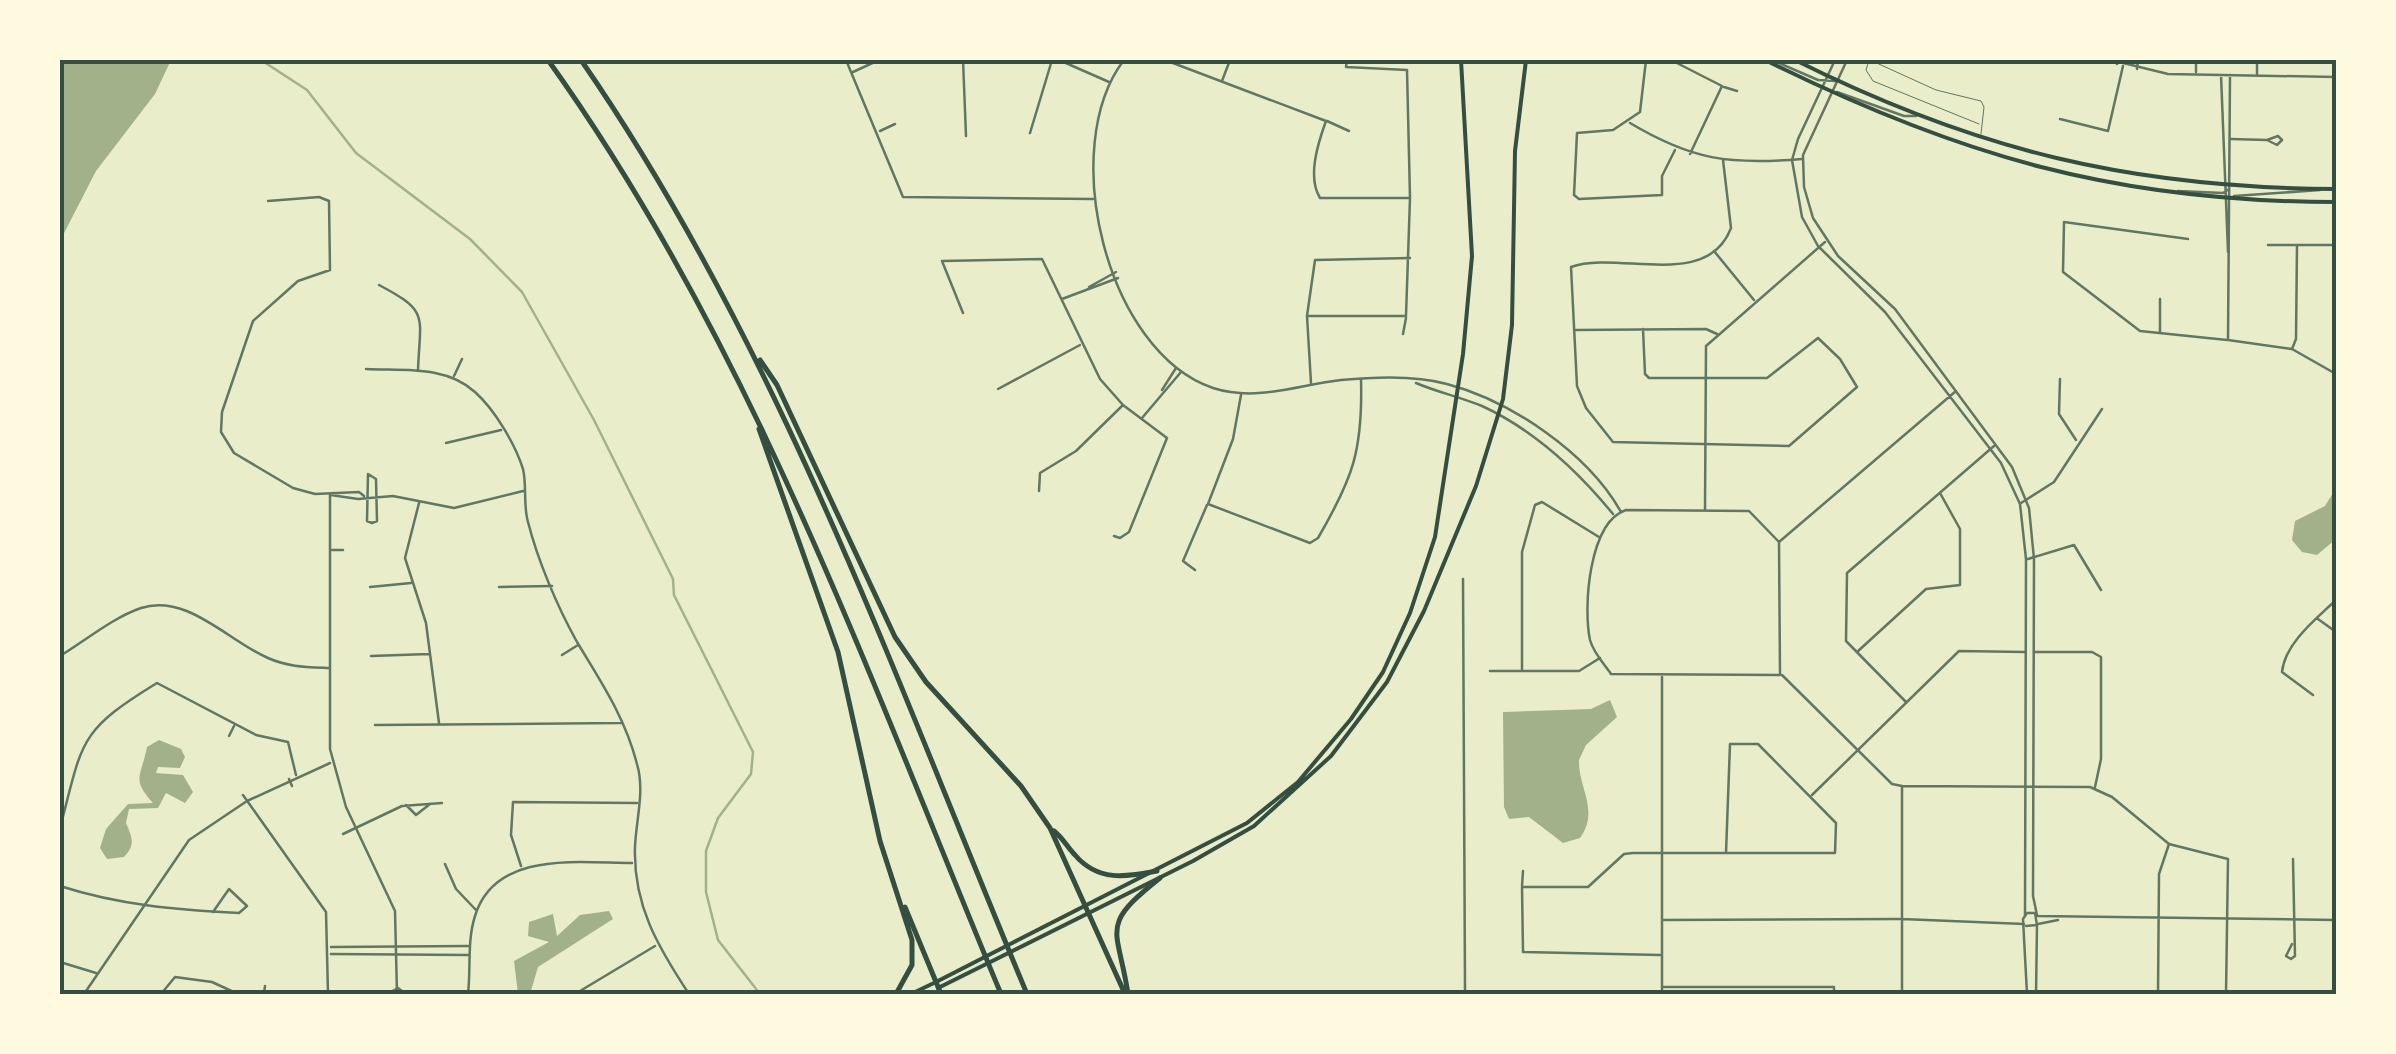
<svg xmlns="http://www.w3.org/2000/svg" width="2396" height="1054" font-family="'Archivo Narrow',sans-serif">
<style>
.water{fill:#a3b18a}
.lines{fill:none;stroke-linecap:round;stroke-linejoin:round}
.stream{stroke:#a3b18a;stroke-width:2.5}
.service{stroke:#617663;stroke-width:1}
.minor{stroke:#617663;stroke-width:2.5}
.tertiary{stroke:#617663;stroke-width:2.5}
.secondary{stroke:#344e41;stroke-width:4}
.primary{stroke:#344e41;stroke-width:4}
.motorway{stroke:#344e41;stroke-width:5}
.neatline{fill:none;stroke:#344e41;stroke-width:4}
</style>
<rect width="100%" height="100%" fill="#e9edc9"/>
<path class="water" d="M60 60H171L155 94 96 171 60 241Z
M2336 488V539L2317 555 2302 552 2292 540 2295 521 2325 506Z
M1610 700 1617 717 1586 745 1579 760C1578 788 1600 810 1580 838L1563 843 1529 817 1509 819 1504 807 1503 712 1591 709Z
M159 740 181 749 185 757 180 768 158 767 156 773 183 775 193 792 185 803 166 793 158 808 129 809 126 823C132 837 136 845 124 857L107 859 100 848 106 829 128 804 153 803C131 778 141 778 147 747Z
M609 911 613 919 538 967 530 994H518L514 961 549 942 528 936 529 922 553 914 557 936 580 915Z"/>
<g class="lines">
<path class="stream" d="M261 60 307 90 356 153 470 239 522 292 594 420 673 579 674 595 753 752 751 774 718 818 706 851V892L718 940 760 994"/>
<path class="service" d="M1869 60 1866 70 1873 81 1979 124
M1870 60 1936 90 1981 101 1984 107 1981 134"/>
<path class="minor" d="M846 60 903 197 1093 199
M963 60 966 136
M1059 60 1109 82
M1165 60 1326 121C1318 143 1307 177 1320 198H1410L1407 70 1346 67 1347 60
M1646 60 1640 112 1613 130 1577 133 1574 195 1579 199 1662 195V176L1675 150
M1671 60 1722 86 1690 154
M2117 64 2120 60
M2137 69 2138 60
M853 72 879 60
M2196 72V60
M2257 74V60
M1222 81 1230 60
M1724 87 1737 91
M2060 119 2108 131 2123 66
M1327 121 1349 131
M1630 123C1692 160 1729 165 1802 159
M880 131 895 124
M1030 133 1052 60
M2231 139 2267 140 2277 145 2282 140 2278 136 2267 140
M268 201 319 197 329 201 330 270 298 281 253 321 222 412 221 432 234 453 293 488 315 494 359 492 364 496
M2188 239 2064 222 2063 272 2140 331 2227 340
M2268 245H2296
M1714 251 1754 300
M379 285C430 312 420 315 418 370
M1089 287 1116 272
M1062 299 1118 278
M963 313 942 261 1042 259 1100 379 1123 405 1167 438 1129 532 1120 538 1114 536
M1309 316H1406L1410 198
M1643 329 1645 374 1649 378H1767L1818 338 1840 359 1857 387 1789 446 1613 442 1586 408 1577 386 1571 267C1618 250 1707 291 1731 228L1723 160
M1576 330 1706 329 1717 334
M2160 333V299
M1403 334 1406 318
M2292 349 2296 339 2297 245H2336
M366 369C403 371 445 365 475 392 495 410 515 444 523 469 527 486 523 505 528 522 538 561 557 606 577 642 601 682 625 717 637 764 645 791 636 820 635 847 633 905 658 947 689 994
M454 376 462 359
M2060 379 2059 414 2076 440
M1311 383 1307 316 1315 260 1410 258
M998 389 1080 345
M1162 390 1176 368
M1241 395 1233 439 1208 504 1310 543 1318 538C1353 478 1363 450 1361 379
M1142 418 1181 372
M446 443 501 430
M368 474 376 479 377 521 372 523 367 521Z
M1039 491 1040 473 1076 451 1122 406
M331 495 358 499 393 496 454 508 523 491
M419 503 405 558 426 623 439 723
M2021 503 2054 482 2102 409
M332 550H343
M2028 559 2074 545 2101 590
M1195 570 1183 561 1207 505
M1463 579 1465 986
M370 587 411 583
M499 587 552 586
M2318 619 2336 632
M1857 652 1926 589 1960 585V529L1940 493
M2034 652H2092L2101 657V759L2095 787
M562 655 578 645
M371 656 429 654
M1490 671H1579L1600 658
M1522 671V552L1535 505 1542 502 1599 537
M1662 677V994
M2313 695 2282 672C2285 643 2316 619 2336 600
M1906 702 1846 641 1847 573 1994 446
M375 725 621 723
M229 736 234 726
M289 779 292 786
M243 795 326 912 328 994
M1812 795 1959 651 2025 652
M406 805 416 815 430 804
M60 828C83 741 77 732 157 683L256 735 288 742 296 775
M343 834 402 806 442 803
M2169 844 2228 859 2226 994
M445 864 456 889 476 910
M521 866 511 835 513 802 637 803
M60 886C119 905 177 910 239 913L247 906 229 889 213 912
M1522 886 1523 871
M1663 920 1900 919
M2292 944 2286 956 2291 959 2295 956 2293 859
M331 947 468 946
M331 954 468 955
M1660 955 1523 952 1522 887H1588L1624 854 1633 853H1835L1836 823 1758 744H1730L1726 853
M60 962 96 973
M1662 987H1834V994
M161 994 175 977 212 982 238 994
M264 994 265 986
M387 994 398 988 406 994
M468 994C471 968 467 941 475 916 495 850 579 863 632 863
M575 994 655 946"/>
<path class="tertiary" d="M1124 60C1057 147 1106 352 1213 388 1257 402 1297 385 1341 380 1372 377 1416 375 1447 384 1511 401 1588 453 1621 512
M1772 60 1818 80 1835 81
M1835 60 1798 139 1792 160 1802 217 1818 246 1885 312 2001 463 2020 504 2026 559 2025 915
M1847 60 1803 155 1804 187 1813 218 1838 256 1895 309 2012 467 2029 508 2034 559 2033 896 2037 915
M2111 60 2168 74 2336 77
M2221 75 2228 252
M2230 75 2228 340 2292 349 2336 374
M1837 92 1904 116H1916
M2178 191 2223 193 2229 189
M2234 196 2320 190
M1416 383C1437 392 1460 397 1482 406 1534 430 1577 470 1613 514
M330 495V749L346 807 395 911 397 994
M1705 509 1706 346 1825 242
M1626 510 1749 511 1779 542 1780 675 1611 674C1604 664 1593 652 1590 640 1583 607 1589 522 1626 510Z
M1779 542 1956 391
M60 656C85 641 112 618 141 608 187 593 228 641 268 658 288 667 307 667 329 668
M1782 675 1892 784 1902 786
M2038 916 2336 920
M1902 919 2024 924
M2038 924 2058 920
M2026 926 2037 925 2035 913H2027L2023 919 2027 994
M1465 986V994
M84 994 189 840 247 801 330 763
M1902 994V786L2090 787 2112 797 2169 844 2159 874 2158 994
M2036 994 2037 926"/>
<path class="secondary" d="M1765 60C1959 156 2117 202 2336 202
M1795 60C1977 151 2133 188 2336 189
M911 994 936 982"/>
<path class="primary" d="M936 982 1247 823 1298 782 1351 719 1383 672 1410 613 1435 537 1463 354 1472 256 1461 60
M938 988 1193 861 1254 826 1331 756 1387 682 1424 611 1476 486 1503 399 1512 325 1515 151 1526 60"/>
<path class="motorway" d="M548 60C751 343 868 675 1001 994
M581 60C778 345 894 676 1027 994
M760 360 777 385 895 637 926 682 1021 786 1050 828 1125 994
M759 429 838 652 880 841 912 940V965L896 994
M1054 831C1063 838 1067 847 1075 855 1098 882 1126 877 1157 871
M905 907 941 994
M1128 994C1118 927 1098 927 1160 878"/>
</g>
<rect width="2396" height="1054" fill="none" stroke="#fefae0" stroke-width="125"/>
<rect x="62" y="62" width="2272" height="930" class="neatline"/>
</svg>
